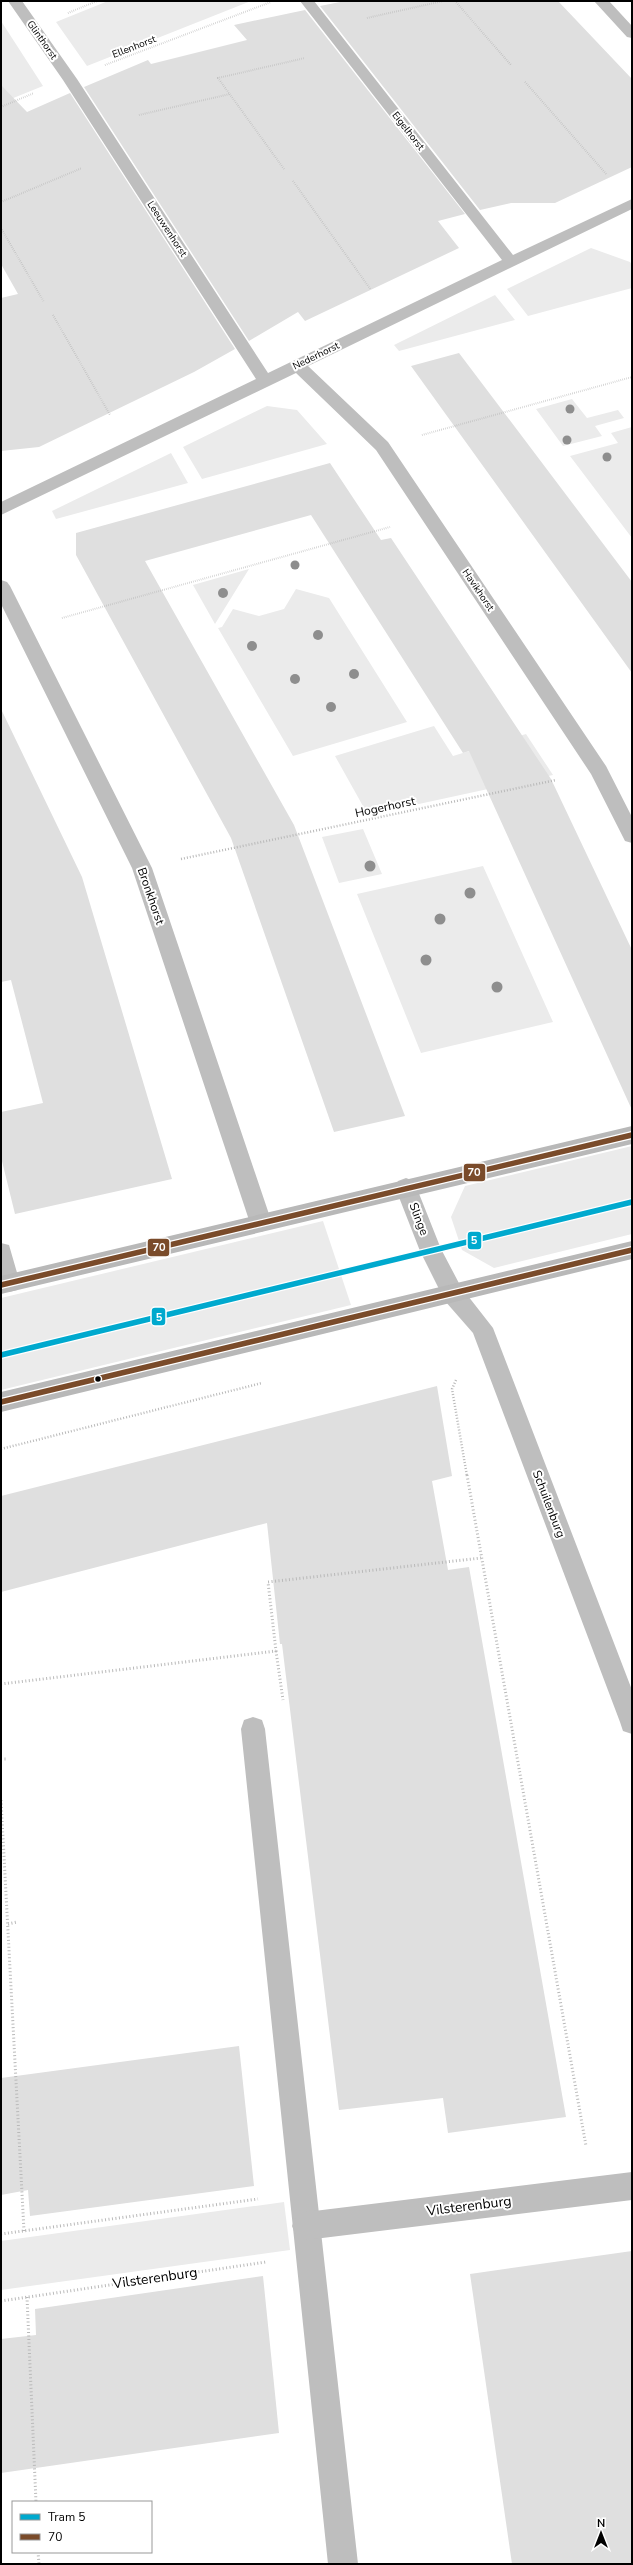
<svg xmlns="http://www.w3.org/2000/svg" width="633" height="2565" font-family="'Nunito Sans',sans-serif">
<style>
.green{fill:#ebebeb}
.building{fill:#dfdfdf}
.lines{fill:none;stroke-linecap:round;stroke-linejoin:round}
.path-far2{stroke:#b9b9b9;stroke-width:2;stroke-dasharray:0.5 1.5;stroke-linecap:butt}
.path-far1{stroke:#b9b9b9;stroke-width:2.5;stroke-dasharray:1 2;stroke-linecap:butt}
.path{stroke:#b9b9b9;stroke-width:3;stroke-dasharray:1 2.5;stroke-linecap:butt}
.lane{fill:#bebebe;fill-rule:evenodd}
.street{fill:#bebebe;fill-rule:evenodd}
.secondary{fill:#b8b8b8;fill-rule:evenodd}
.bus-1-casing{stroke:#fff;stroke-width:8}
.bus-1{stroke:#7a4b2a;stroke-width:5.5}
.tram-1-casing{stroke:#fff;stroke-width:8}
.tram-1{stroke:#00a9ce;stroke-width:5.5}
.tree{fill:#8e8e8e}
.bus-dot{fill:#000;stroke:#fff;stroke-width:1.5}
.labels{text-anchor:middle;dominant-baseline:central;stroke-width:4;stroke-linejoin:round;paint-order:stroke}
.far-street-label{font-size:10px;fill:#000;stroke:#fff}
.street-label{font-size:12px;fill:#000;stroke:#fff}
.near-street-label{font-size:14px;fill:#000;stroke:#fff}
.line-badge{stroke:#fff;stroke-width:1.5}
.badge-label{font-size:11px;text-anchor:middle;font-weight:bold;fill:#fff}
</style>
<rect width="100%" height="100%" fill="#fff"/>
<path class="green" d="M108 1H251L87 66 56 22Z
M1 21 43 86 1 103Z
M591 248 630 262 632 265V288L528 316 507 289Z
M495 295 515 320 399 351 394 345Z
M572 399 587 418 618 410 624 418 595 426 602 436 563 446 536 409Z
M267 406 297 410 327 444 202 479 183 447Z
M632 427V538L570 456 618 443 611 433Z
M171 453 188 483 56 519 52 511Z
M249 569 215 624 193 585Z
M296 589 329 598 407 722 293 756 218 628 222 627 233 609 259 616 284 609Z
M434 726 453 756 526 734 553 775 368 815 335 756Z
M363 829 382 874 339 883 322 837Z
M483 866 553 1022 421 1053 357 894Z
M632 1146V1234L494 1268 462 1250 451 1217 465 1186Z
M323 1221 351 1305 1 1390V1298Z
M284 2202 290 2250 1 2290V2241Z"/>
<path class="building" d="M345 1H558L632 79V167L555 203H511L480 210 320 6Z
M305 10 465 214 438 221 459 248 305 321 298 312 249 341 84 87 148 60 151 64 247 40 234 25Z
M1 85 27 112 70 93 235 349 194 372 39 447 1 451V298L18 294 1 264Z
M459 353 632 582V673L411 366Z
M330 463 381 540 391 538 551 779 632 950V1110L469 751 463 753 311 515 145 561 294 825 405 1116 334 1132 231 838 76 555V533Z
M1 709 82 877 172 1179 15 1214 1 1157V1112L43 1103 11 980 1 982Z
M437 1386 452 1476 432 1481 448 1570 469 1567 566 2117 448 2133 443 2098 339 2110 282 1644H280L267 1523 1 1592V1496Z
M239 2046 254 2186 30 2216 28 2190 1 2195V2078Z
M632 2251V2564H512L470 2274Z
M263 2276 279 2433 1 2473V2339L36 2335 35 2309Z"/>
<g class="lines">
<path class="path-far2" d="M455 1 511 65
M68 13 97 1
M367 18 443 1
M105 65 271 2
M525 82 607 175
M1 107 34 93
M139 115 230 94
M284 169 218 78 305 58
M293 181 371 290
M1 202 82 168
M1 228 44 302
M53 315 110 415
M422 435 632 377
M62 618 390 527"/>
<path class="path-far1" d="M181 859 556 780
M456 1380 452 1389 467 1476
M1 1449 262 1383"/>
<path class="path" d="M467 1475 586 2146
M276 1651 283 1700
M1 1684 276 1651 268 1582 481 1558
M1 1759H8
M1 1800 24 2231
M8 1924 17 1922
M1 2234 258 2199
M27 2297 36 2502
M1 2301 266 2262
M38 2552 39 2564"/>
<path class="lane" d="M1 1243 9 1245 20 1283 17 1290 9 1292 1 1289Z
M253 1717 262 1720 265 1729 358 2564H328L241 1729 244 1720Z"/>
<path class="street" d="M8 1H22L77 79 268 373 502 260 300 1H314L513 255 632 199V209L308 366 388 442 606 766 632 817V843L625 841 591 774 376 450 296 373 1 515V502L256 379 63 80Z
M594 1H609L632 26V38L627 37Z
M1 580 7 582 10 586 152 868 272 1223 269 1229 261 1232 253 1229 250 1223 132 868 1 604Z
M406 1178 414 1181 441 1249 461 1287 493 1328 632 1690V1734L623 1731 620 1722 473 1333 445 1301 420 1251 395 1187 398 1181Z
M632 2172V2200L306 2240 296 2236 292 2226 296 2216 306 2212Z"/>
<path class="secondary" d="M632 1126V1144L1 1294V1276Z
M632 1241V1259L1 1412V1392Z"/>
<defs>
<path id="bus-1" d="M1 1285 632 1135
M1 1402 632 1250"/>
</defs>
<use href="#bus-1" class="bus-1-casing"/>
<use href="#bus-1" class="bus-1"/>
<defs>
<path id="tram-1" d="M1 1355 632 1202"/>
</defs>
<use href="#tram-1" class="tram-1-casing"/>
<use href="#tram-1" class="tram-1"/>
</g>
<g class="tree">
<circle cx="570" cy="409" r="4.5"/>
<circle cx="567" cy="440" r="4.5"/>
<circle cx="607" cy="457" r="4.5"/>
<circle cx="295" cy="565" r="4.5"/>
<circle cx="223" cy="593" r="5"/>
<circle cx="318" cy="635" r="5"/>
<circle cx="252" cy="646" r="5"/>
<circle cx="354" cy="674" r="5"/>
<circle cx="295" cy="679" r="5"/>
<circle cx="331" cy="707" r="5"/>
<circle cx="370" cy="866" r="5.5"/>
<circle cx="470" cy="893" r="5.5"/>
<circle cx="440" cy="919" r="5.5"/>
<circle cx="426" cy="960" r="5.5"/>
<circle cx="497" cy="987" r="5.5"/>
</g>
<circle class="bus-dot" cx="98" cy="1379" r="3.5"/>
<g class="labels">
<g class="far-street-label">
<text transform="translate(42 40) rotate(55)">Glinthorst</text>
<text transform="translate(134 47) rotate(-21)">Ellenhorst</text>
<text transform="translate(408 131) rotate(52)">Eigelhorst</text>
<text transform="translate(167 229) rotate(57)">Leeuwenhorst</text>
<text transform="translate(316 356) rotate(-26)">Nederhorst</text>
<text transform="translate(478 590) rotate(56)">Havikhorst</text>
</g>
<g class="street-label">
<text transform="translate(385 807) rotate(-12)">Hogerhorst</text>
<text transform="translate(151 896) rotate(71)">Bronkhorst</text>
<text transform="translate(419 1219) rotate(69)">Slinge</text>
<text transform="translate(549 1504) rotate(69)">Schuilenburg</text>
</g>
<g class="near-street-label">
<text transform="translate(469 2206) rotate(-7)">Vilsterenburg</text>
<text transform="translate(155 2278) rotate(-8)">Vilsterenburg</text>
</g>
</g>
<g class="line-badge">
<rect x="463" y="1163" width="23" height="19" rx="4" fill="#7a4b2a"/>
<rect x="467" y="1231" width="15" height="19" rx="4" fill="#00a9ce"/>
<rect x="147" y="1238" width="23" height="19" rx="4" fill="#7a4b2a"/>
<rect x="151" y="1307" width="15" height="19" rx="4" fill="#00a9ce"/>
</g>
<g class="badge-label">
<text x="474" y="1176">70</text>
<text x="474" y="1244">5</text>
<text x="159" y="1251">70</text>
<text x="159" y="1321">5</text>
</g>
<rect width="633" height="2565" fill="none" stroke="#000000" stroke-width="4"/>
<rect x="12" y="2501" width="140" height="52" fill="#ffffff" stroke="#999999"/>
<rect x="20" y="2514" width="20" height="6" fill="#00a9ce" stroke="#999999"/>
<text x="48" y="2521" font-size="12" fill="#000000">Tram 5</text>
<rect x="20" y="2534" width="20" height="6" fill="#7a4b2a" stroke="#999999"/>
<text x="48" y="2541" font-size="12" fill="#000000">70</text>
<g transform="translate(601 2533)" stroke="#ffffff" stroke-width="3" paint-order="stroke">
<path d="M0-3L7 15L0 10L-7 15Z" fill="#000000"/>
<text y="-6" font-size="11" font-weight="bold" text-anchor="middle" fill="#000000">N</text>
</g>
</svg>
